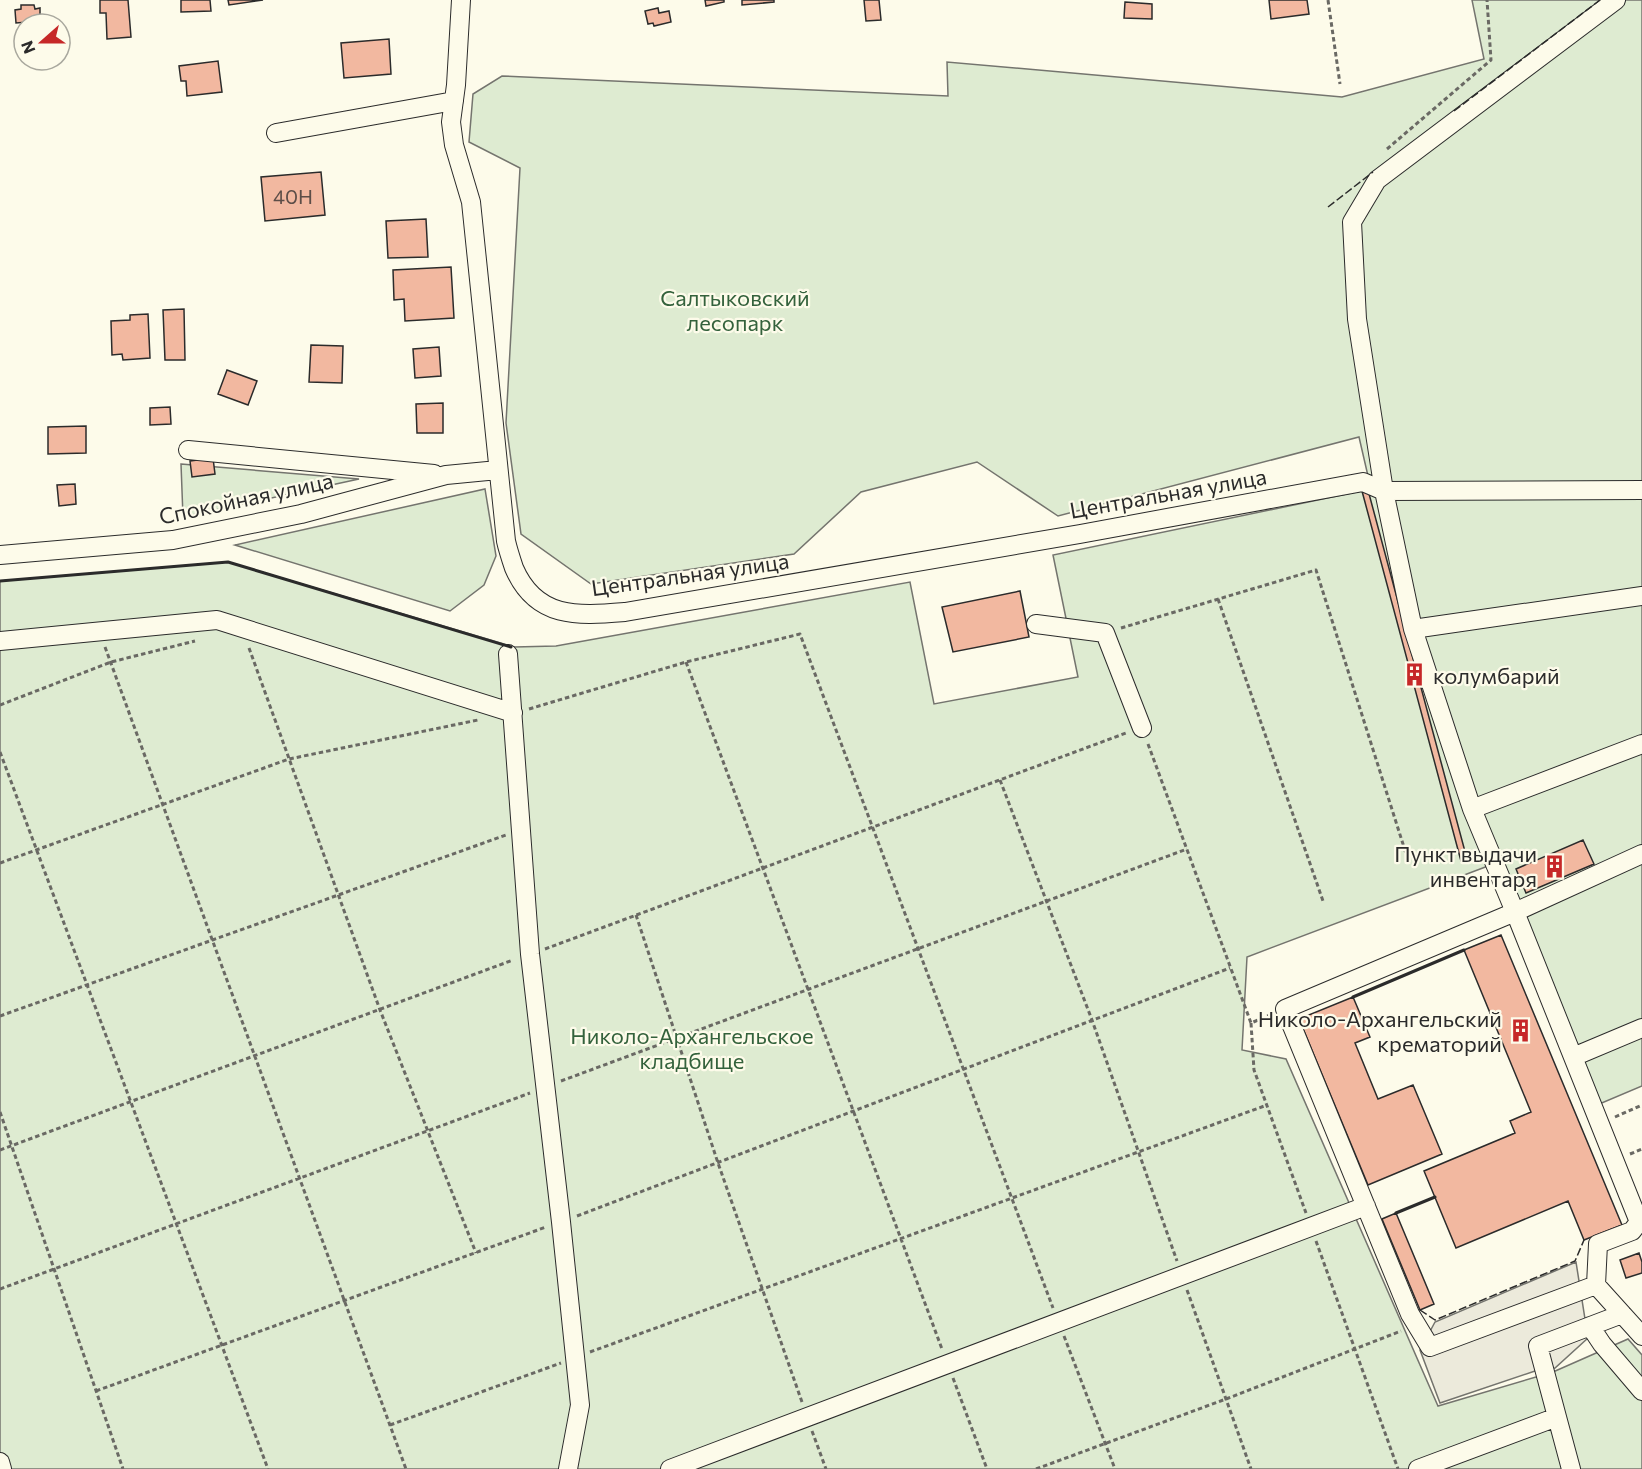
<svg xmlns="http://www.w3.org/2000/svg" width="1642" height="1469" font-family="Commissioner,sans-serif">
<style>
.green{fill:#deebd1;stroke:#74746e;stroke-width:1.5}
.parking{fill:#eceadb;stroke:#74746e;stroke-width:1.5}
.building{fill:#f2b8a0;stroke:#2b2b2b;stroke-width:1.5}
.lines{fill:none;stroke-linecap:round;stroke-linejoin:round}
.minor-casing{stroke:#2b2b2b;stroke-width:20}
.path{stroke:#6a6964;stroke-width:3;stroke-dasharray:4.5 3;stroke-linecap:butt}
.minor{stroke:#fdfbea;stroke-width:18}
.fence{stroke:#2b2b2b;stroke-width:1.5;stroke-dasharray:8 3;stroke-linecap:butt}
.wall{stroke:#2b2b2b;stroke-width:3}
.labels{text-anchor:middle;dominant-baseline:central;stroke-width:4.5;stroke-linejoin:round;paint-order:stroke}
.number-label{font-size:20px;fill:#5d4e48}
.park-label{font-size:22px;fill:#34623c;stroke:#fdfbea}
.street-label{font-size:22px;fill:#2b2b2b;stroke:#fdfbea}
.poi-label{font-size:22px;fill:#2b2b2b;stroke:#fdfbea;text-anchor:end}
</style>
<rect width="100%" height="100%" fill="#fdfbea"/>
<path class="green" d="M1472 0H1642V1086L1597 1105 1496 863 1247 957 1242 1050 1286 1059 1438 1406 1553 1372 1628 1339 1642 1355V1469H0V581L228 562 514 647 556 646 910 582 934 704 1078 677 1053 555 1371 489 1359 437 1058 516 977 462 861 492 794 554 591 584 521 534 506 423 520 168 469 142 473 94 502 76 948 96 947 62 1342 97 1484 59Z
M181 464 359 479 183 517Z
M485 489 496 556 484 585 450 611 235 545Z"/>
<path class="parking" d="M1576 1262 1588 1338 1555 1368 1535 1371 1440 1403 1420 1350 1435 1322Z"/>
<path class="building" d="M100 0H128L131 37 107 39 106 13H100Z
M181 0H210L211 11 181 12Z
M228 0H263L229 5Z
M705 0H724V2L706 6Z
M742 0H774V2L742 5Z
M864 0H879L881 20 866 21Z
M1269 0H1307L1309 14 1271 19Z
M1125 2 1152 4V19L1124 18Z
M21 5H34L35 9 40 8V21L16 23 15 10 21 9Z
M658 8 659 13 669 11 671 22 654 26 653 23 648 24 645 11Z
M389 39 391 74 344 78 341 43Z
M218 61 222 92 187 96 186 81H181L179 66Z
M321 172 325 215 265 221 261 177Z
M426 219 428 257 388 258 386 221Z
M451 267 454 318 405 321 404 299 394 300 393 270Z
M184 309 185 360H165L163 310Z
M148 314 150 358 123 360 122 354 112 355 111 321 130 320V315Z
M311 345 343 346 342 383 309 382Z
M439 347 441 376 415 378 413 349Z
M227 370 257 381 248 405 218 394Z
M443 403V433H417L416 404Z
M170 407 171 424 150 425V408Z
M86 426V453L48 454V427Z
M213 458 215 474 192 477 190 461Z
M75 484 76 504 59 506 57 485Z
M1368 490 1467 859 1461 861 1362 491Z
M1020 591 1029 637 953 652 942 607Z
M1583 840 1594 864 1526 893 1516 869Z
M1501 935 1622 1225 1584 1240 1568 1201 1456 1248 1424 1171 1515 1133 1510 1121 1531 1112 1464 950Z
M1353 997 1370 1037 1355 1043 1378 1099 1413 1085 1442 1154 1368 1185 1299 1019Z
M1396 1213 1434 1304 1420 1310 1382 1219Z
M1639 1253 1642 1262V1273L1626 1278 1620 1260Z"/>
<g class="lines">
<defs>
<path id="minor" d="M461 0 456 85 451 122 454 145 471 202 506 541C508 550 511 559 514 568 536 619 577 616 625 612L1080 534 1363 482 1384 491
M276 133 454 101
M188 450 434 474
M1642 490 1384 491 1413 629 1472 809 1515 912 1285 1009 1410 1314 1430 1347 1596 1285 1642 1336
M1384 491 1357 319 1352 222 1377 180 1616 0
M0 555 173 540 301 514 446 475 498 470
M1036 624 1105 633 1142 728
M1413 629 1642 596
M0 641 217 620 513 713
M508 654 530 954 561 1222 580 1405 568 1469
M1472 809 1642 744
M1642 854 1515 912 1639 1222 1642 1221
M1573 1057 1642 1028
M1596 1285 1598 1244 1632 1231 1639 1222
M1590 1326 1602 1344 1642 1391
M1557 1417 1571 1469
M0 1462 2 1469
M670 1469 1366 1206
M1418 1469 1557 1417 1538 1346 1622 1314"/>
</defs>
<use href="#minor" class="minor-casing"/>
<path class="path" d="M1328 0 1340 84
M1387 149 1491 60 1487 0
M1218 599 1323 901
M1121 628 1316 570 1409 863
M105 647 406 1469
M249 648 380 1010 476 1253
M686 662 942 1349
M0 705 111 662 195 641
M529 709 686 662 800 634 1053 1308
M1148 744 1251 1023 1270 1015
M0 752 268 1469
M1000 780 1092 1020 1177 1261
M0 863 289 759 478 720
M636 915 718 1163 802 1402
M545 949 1126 733
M0 1016 506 835
M1251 1023 1254 1070 1306 1213
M561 1081 1187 849
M0 1112 123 1469
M1615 1117 1642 1105
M0 1150 513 960
M1630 1154 1642 1149
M577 1216 1230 968
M1316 1241 1398 1469
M0 1289 530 1093
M1187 1290 1251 1469
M1064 1336 1115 1469
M590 1352 1267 1105
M953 1378 987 1469
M96 1391 546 1227
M390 1425 561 1363
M812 1431 826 1469
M1036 1469 1226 1399 1401 1331"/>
<use href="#minor" class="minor"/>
<path class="fence" d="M1454 111 1600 0
M1328 207 1373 172
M1420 1310 1435 1320 1575 1261 1584 1240"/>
<path class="wall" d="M0 581 228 562 511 647
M1353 997 1464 950
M1396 1213 1435 1197"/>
</g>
<defs>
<symbol id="building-bare" viewBox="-9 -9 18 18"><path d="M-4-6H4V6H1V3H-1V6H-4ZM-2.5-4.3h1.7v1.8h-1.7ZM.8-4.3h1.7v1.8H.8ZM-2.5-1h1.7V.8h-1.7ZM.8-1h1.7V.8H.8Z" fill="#c62828" stroke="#fdfbea" stroke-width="2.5" paint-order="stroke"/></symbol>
</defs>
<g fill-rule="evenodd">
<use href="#building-bare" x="1398" y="658" width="33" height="33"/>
<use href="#building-bare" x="1538" y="850" width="33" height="33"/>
<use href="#building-bare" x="1504" y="1014" width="33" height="33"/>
</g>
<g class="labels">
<g class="number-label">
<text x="293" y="196">40Н</text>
</g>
<g class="park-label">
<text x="735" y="297">Салтыковский<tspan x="735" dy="25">лесопарк</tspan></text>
<text x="692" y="1035">Николо-Архангельское<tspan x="692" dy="25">кладбище</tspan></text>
</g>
<g class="street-label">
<text transform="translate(1168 493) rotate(-10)">Центральная улица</text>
<text transform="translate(246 498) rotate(-12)">Спокойная улица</text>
<text transform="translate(690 574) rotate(-8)">Центральная улица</text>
</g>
<g class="poi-label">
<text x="1433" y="675" text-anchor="start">колумбарий</text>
<text x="1537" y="853">Пункт выдачи<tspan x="1537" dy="25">инвентаря</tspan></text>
<text x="1502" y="1018">Николо-Архангельский<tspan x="1502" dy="25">крематорий</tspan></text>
</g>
</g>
<g transform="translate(42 42) rotate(249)"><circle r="28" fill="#fdfbea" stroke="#a9a89e" stroke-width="1.5"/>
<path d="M0-4.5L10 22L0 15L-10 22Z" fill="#c62828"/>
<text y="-9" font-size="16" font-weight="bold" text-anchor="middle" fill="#2b2b2b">N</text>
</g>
</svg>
